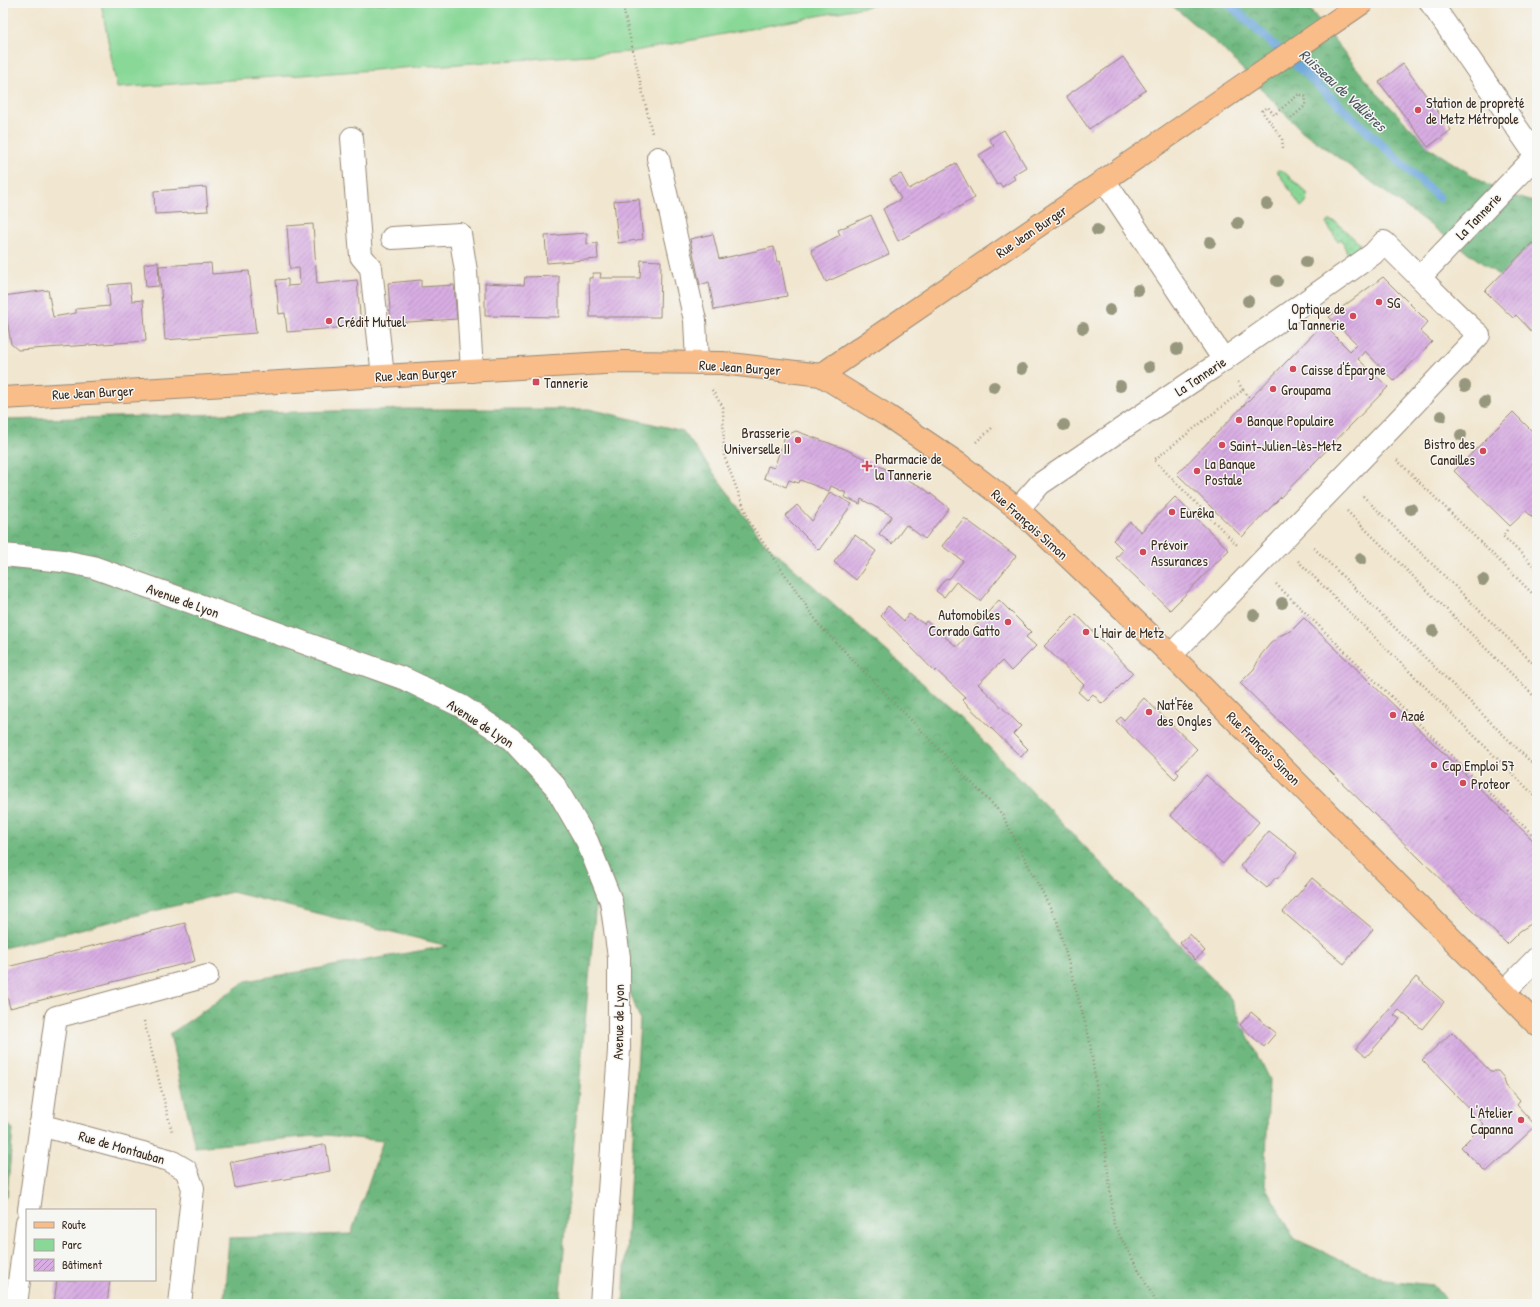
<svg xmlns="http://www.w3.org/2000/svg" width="1540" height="1307" font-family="'Patrick Hand',sans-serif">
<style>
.grass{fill:url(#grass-dots);stroke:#62815b}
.forest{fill:url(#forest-crowns);stroke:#54714f}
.green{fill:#89d898;stroke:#62815b}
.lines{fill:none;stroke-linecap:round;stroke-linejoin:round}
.stream{stroke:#6ba5db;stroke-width:9}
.building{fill:url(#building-hatch)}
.minor-casing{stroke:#968876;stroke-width:24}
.major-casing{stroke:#968876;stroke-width:24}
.path{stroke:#968876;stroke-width:2.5;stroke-dasharray:1 3;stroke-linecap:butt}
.minor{stroke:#fff;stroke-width:22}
.major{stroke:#f8bd89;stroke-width:22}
.tree{fill:#97977e}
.poi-dot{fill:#d1495b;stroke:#f6f6f2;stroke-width:1.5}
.labels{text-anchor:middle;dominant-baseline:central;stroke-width:3;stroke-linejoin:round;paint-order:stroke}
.poi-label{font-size:14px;fill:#3b2a1e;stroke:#f6f6f2;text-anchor:start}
.street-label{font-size:14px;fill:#3b2a1e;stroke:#f6f6f2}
.water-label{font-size:15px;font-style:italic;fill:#4c5560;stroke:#f6f6f2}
</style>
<defs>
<pattern id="grass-dots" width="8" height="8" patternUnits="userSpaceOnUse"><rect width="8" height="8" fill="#89d898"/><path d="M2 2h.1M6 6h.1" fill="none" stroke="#77ba83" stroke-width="1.8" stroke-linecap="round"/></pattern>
<pattern id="forest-crowns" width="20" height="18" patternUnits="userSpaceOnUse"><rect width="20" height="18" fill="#6eb880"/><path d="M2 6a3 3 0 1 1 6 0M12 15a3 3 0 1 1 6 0" fill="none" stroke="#5c9668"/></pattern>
<pattern id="building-hatch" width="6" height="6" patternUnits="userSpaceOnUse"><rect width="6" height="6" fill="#d8ade3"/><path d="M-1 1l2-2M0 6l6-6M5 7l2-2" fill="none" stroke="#b08db7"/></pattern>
</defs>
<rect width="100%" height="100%" fill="#f6f6f2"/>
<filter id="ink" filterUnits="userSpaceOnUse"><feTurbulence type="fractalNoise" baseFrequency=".025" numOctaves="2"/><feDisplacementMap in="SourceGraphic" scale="8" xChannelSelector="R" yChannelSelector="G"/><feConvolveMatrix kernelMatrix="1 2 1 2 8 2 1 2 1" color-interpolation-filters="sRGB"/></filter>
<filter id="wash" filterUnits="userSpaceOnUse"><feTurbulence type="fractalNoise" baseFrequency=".012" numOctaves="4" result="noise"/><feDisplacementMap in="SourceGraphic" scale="16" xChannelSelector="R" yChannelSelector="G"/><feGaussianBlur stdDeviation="0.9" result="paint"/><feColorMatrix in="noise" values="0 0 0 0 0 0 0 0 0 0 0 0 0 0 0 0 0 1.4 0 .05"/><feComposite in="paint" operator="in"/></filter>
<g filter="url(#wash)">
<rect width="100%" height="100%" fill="#f1e6cf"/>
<path class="grass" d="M1279 170 1283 171 1308 194C1308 200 1306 203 1301 207L1277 171Z
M1329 221 1336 222 1360 244V251L1350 259 1341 239 1338 241 1326 223Z"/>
<path class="forest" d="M1169 3H1305L1374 90 1431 149 1497 191 1537 203V248L1532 243 1500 276 1302 131 1220 46Z
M409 409H589L683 431 764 542 956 713 1229 996 1269 1080 1265 1186 1295 1239 1386 1280 1433 1285 1449 1304H623L640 1019 596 903 559 1304H224L229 1238 351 1234 383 1141 326 1135 195 1147 170 1034 246 981 448 946 232 892 3 948V420Z
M3 1120 13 1129 7 1195 3 1198Z"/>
<path class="green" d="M101 3H885L630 52 117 88Z"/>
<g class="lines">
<path class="stream" d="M1228 3 1307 75 1439 198"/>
</g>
<g id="blocks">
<path class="building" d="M1123 57 1146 90 1089 129 1066 96Z
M1403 64 1451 130 1428 147 1379 82Z
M1004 130 1026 167 1013 175 1015 179 1002 187 1000 183 997 185 979 155 994 146 989 139Z
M956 163 975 198 898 241 883 209 901 199 890 179 901 174 909 189Z
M206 187 208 211 155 214 154 191Z
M639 199 643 239 618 243 614 201Z
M871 215 889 254 826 282 811 250 840 235 838 230Z
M313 224 317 284 357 280 361 326 287 332 285 313 279 314 276 280 288 279V286L300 285 299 268 290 269 287 226Z
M587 233V244L597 243 598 259 547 263 545 236Z
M713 234 719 259 774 247 777 262 780 261 787 296 714 310 709 282 700 285 690 239Z
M1532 243 1537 248V337L1516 315 1513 318 1485 291Z
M641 260 661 261 660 317H590L589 278H593V273H601L600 278H640Z
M158 262 159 286 146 287 144 264Z
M211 263 212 274 249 271 256 333 165 340 159 266Z
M559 276V317L485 316V283L524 285 525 277Z
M1383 277 1428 322 1420 331 1432 342 1394 381 1365 351 1358 359 1388 387 1242 537 1177 474 1323 324 1350 351 1357 344 1329 317Z
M421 280V287L454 285 457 319 391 323 388 283Z
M130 283 132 301 143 300 146 341 18 350 11 344 3 296 48 290 53 317 76 313V309L110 306 108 285Z
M1513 412 1537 436V522L1526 511 1510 526 1454 471Z
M796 431 845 449 922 487 949 508 925 539 906 525 892 544 879 534 892 516 861 499 860 504 844 497 846 493 831 486 829 491 800 480 799 483 789 480 786 487 764 478 768 466 774 468 785 436Z
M830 492 852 504 819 550 785 516 797 505 812 521Z
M1175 497 1229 550 1170 610 1116 558 1123 550 1113 540 1130 522 1141 532Z
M964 518 1016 556 980 601 956 582 944 597 936 591 945 579 950 578 963 561 942 546Z
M855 535 876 551 856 580 834 562Z
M999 600 1031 632 1026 637 1036 646 1011 671 1002 661 978 684 1021 726 1013 734 1028 749 1021 757 962 700 965 697 936 670 935 672 881 616 888 606 904 621 909 614 924 624 926 621 957 647Z
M1076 614 1133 673 1102 704 1093 694 1087 700 1078 692 1084 685 1044 646Z
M1304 618 1537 844V920L1520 931 1507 944 1240 683 1254 669 1261 655 1270 644 1281 635 1291 631Z
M1144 698 1197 749 1176 771 1179 774 1175 779 1116 721 1121 717 1124 720Z
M1206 775 1259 822 1223 864 1170 815Z
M1269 831 1297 853 1277 879 1276 877 1267 888 1240 866Z
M1312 878 1373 929 1344 964 1283 912Z
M185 923 195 961 10 1008 3 979V968Z
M1190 934 1205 951 1195 960 1180 943Z
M1416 977 1444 1002 1422 1029 1399 1010 1394 1015 1400 1019 1366 1057 1356 1048Z
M1251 1012 1276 1033 1264 1047 1240 1025Z
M1452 1032 1490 1071H1498L1504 1078 1506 1086 1520 1101 1517 1105 1536 1126 1486 1172 1461 1147 1484 1124 1422 1060Z
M323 1145H326L330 1171 235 1188 230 1161H234V1162Z
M57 1280H110L107 1304H54Z"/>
</g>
</g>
<g filter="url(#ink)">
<use href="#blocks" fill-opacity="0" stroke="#968876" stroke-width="1"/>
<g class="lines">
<defs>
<path id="minor" d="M1431 3 1537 157
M352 138 361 256 371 268 383 376
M658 158 695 320 697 363
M1104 180 1224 360
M392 238 460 234 466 271 472 371
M1420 277 1536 156
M1018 509 1040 484 1212 368 1373 254 1384 242C1416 273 1446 305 1479 335L1397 422 1171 655
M3 555 63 561 93 567 405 679 461 706 511 739 555 786 587 841 611 901 619 957V1050L601 1304
M1505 991 1537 958
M40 1125 169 1160 186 1170 193 1188 180 1304
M29 1210 56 1017 207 976
M16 1304 27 1222"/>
<path id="major" d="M821 375 888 416 959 464 1018 509 1171 655 1537 1025
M3 398 622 362 722 363 821 375 1362 3"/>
</defs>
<use href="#minor" class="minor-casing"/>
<use href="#major" class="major-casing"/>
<path class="path" d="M622 3 652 133
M1261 110 1282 138 1283 148
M1262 111 1268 107 1274 115 1299 94 1306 97 1305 106 1289 120
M1238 382 1243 390 1154 460 1238 546
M712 390 723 407 724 456 750 523 820 626 1002 814 1057 921 1089 1037 1105 1145 1114 1225 1157 1304
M1243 390 1250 399
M976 442 992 428
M1397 460 1537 598
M1363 496 1537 667
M1347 511 1537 699
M1507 530 1503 536 1537 569
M1314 548 1537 768
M1298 561 1537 798
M1276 584 1537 839
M144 1021 172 1132"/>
<use href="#minor" class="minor"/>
<use href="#major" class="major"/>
</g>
<g class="tree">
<circle cx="1267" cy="204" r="6"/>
<circle cx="1238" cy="223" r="6"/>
<circle cx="1097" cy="230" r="6"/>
<circle cx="1210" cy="242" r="6"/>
<circle cx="1306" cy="262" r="6"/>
<circle cx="1277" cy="281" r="6"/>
<circle cx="1138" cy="290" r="6"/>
<circle cx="1248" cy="301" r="6"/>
<circle cx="1110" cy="310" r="6"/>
<circle cx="1083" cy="328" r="6"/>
<circle cx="1177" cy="349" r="6"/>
<circle cx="1149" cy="367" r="6"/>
<circle cx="1022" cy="369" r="6"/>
<circle cx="1120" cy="386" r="6"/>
<circle cx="1465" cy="386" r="6"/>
<circle cx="994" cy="387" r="6"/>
<circle cx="1485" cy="402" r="6"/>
<circle cx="1441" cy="416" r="6"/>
<circle cx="1064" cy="425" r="6"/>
<circle cx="1461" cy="435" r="6"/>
<circle cx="1411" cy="509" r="6"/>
<circle cx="1361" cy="559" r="6"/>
<circle cx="1483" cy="580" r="6"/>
<circle cx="1282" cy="603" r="6"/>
<circle cx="1254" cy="615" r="6"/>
<circle cx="1433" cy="631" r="6"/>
</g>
</g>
<g class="poi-dot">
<circle cx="1418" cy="110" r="4"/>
<circle cx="1379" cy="302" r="4"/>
<circle cx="1353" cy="316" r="4"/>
<circle cx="329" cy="321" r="4"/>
<circle cx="1293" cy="369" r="4"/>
<rect x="532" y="378" width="8" height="8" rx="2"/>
<circle cx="1273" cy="389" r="4"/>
<circle cx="1239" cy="420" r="4"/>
<circle cx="798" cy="440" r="4"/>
<circle cx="1222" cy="445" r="4"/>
<circle cx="1483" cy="451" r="4"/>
<path d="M865 460h4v4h4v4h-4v4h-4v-4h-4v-4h4z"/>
<circle cx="1197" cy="471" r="4"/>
<circle cx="1172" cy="512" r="4"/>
<circle cx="1143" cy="552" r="4"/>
<circle cx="1008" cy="622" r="4"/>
<circle cx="1086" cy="632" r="4"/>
<circle cx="1149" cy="712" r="4"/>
<circle cx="1393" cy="715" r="4"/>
<circle cx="1434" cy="765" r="4"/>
<circle cx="1463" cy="783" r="4"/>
<circle cx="1521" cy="1120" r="4"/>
</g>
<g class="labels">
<g class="poi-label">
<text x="1426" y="102">Station de propreté<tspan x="1426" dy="16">de Metz Métropole</tspan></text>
<text x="1387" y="302">SG</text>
<text x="1345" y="308" text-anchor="end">Optique de<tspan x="1345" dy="16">la Tannerie</tspan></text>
<text x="337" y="321">Crédit Mutuel</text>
<text x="1301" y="369">Caisse d'Épargne</text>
<text x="544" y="382">Tannerie</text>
<text x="1281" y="389">Groupama</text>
<text x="1247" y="420">Banque Populaire</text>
<text x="790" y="432" text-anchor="end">Brasserie<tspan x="790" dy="16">Universelle II</tspan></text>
<text x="1475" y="443" text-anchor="end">Bistro des<tspan x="1475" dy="16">Canailles</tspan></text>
<text x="1230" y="445">Saint-Julien-lès-Metz</text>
<text x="875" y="458">Pharmacie de<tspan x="875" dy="16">la Tannerie</tspan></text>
<text x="1205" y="463">La Banque<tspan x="1205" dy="16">Postale</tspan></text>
<text x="1180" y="512">Eurêka</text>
<text x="1151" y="544">Prévoir<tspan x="1151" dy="16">Assurances</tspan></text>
<text x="1000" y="614" text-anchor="end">Automobiles<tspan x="1000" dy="16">Corrado Gatto</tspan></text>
<text x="1094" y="632">L'Hair de Metz</text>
<text x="1157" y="704">Nat'Fée<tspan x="1157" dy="16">des Ongles</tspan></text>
<text x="1401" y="715">Azaé</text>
<text x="1442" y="765">Cap Emploi 57</text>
<text x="1471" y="783">Proteor</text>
<text x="1513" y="1112" text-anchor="end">L'Atelier<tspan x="1513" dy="16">Capanna</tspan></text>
</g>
<g class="street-label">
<text transform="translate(1478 216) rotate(-46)">La Tannerie</text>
<text transform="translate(1031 231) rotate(-34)">Rue Jean Burger</text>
<text transform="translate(740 367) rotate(4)">Rue Jean Burger</text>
<text transform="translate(416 374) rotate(-3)">Rue Jean Burger</text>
<text transform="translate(1200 376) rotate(-34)">La Tannerie</text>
<text transform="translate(93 392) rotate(-3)">Rue Jean Burger</text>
<text transform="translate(1030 524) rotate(42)">Rue François Simon</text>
<text transform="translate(183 600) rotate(20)">Avenue de Lyon</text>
<text transform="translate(481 723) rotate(33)">Avenue de Lyon</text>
<text transform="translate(1264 748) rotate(45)">Rue François Simon</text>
<text transform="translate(618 1022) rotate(-89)">Avenue de Lyon</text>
<text transform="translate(122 1147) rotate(16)">Rue de Montauban</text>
</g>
<g class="water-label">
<text transform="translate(1343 90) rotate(43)">Ruisseau de Vallières</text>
</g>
</g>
<rect width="1540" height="1307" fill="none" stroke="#f6f6f2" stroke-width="16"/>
<rect x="26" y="1209" width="130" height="72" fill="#f6f6f2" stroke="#aba49d"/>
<rect x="34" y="1222" width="20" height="6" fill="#f8bd89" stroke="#aba49d"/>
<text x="62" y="1229" font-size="12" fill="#3b2a1e">Route</text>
<rect x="34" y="1239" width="20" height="12" fill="#89d898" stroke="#aba49d"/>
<text x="62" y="1249" font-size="12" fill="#3b2a1e">Parc</text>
<rect x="34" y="1259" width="20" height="12" fill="url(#building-hatch)" stroke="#aba49d"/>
<text x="62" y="1269" font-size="12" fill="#3b2a1e">Bâtiment</text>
</svg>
